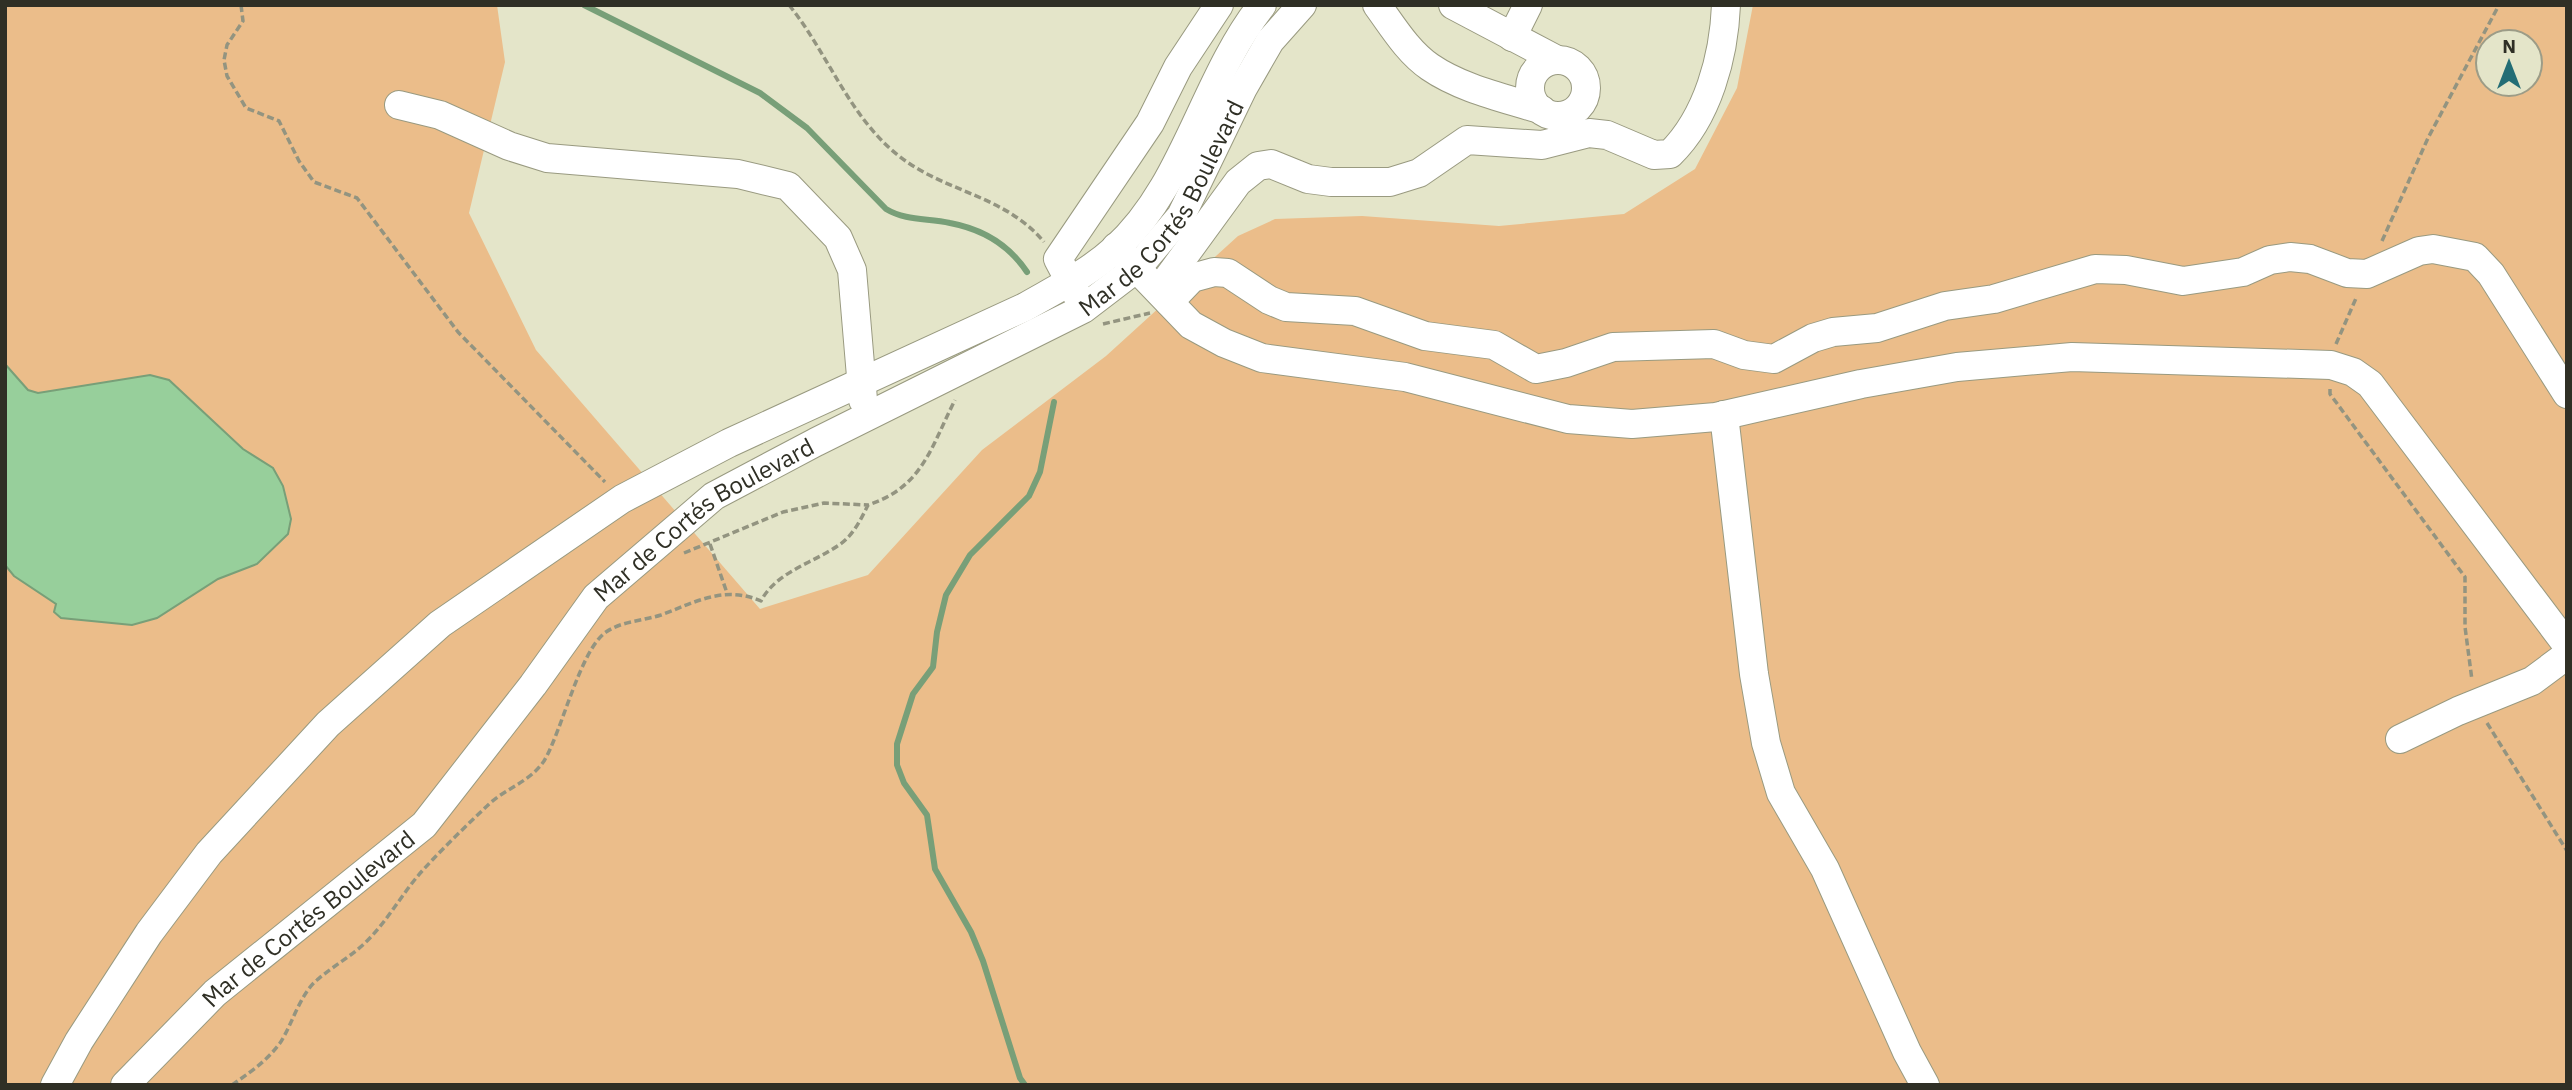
<svg xmlns="http://www.w3.org/2000/svg" width="2572" height="1090" font-family="'IBM Plex Sans',sans-serif">
<style>
.green{fill:#ebbd8a;fill-rule:evenodd}
.water{fill:#97cf9b;stroke:#789f78;stroke-width:2}
.lines{fill:none;stroke-linecap:round;stroke-linejoin:round}
.stream{stroke:#789f78;stroke-width:6}
.minor-casing{stroke:#999a80;stroke-width:30}
.path{stroke:#939480;stroke-width:3.5;stroke-dasharray:7 3.5;stroke-linecap:butt}
.minor{stroke:#fff;stroke-width:28}
.labels{text-anchor:middle;dominant-baseline:central;stroke-width:7;stroke-linejoin:round;paint-order:stroke}
.street-label{font-size:24px;fill:#2f2f25;stroke:#e4e5c9}
</style>
<rect width="100%" height="100%" fill="#e4e5c9"/>
<path class="green" d="M5 5H497L505 62 469 213 536 350 760 609 868 575 982 450 1106 356 1238 236 1275 219 1362 216 1499 226 1624 214 1695 169 1737 88 1753 5H2567V1085H5ZM2488 42H2530V84H2488Z"/>
<path class="water" d="M5 364 28 390 38 393 150 375 169 380 243 449 273 468 283 486 291 519 288 534 257 564 218 579 157 618 132 625 61 618 54 612 56 604 14 576 5 565Z"/>
<g class="lines">
<path class="stream" d="M584 5 760 93 807 128 886 209C906 221 927 218 950 223 982 229 1009 245 1027 272
M1025 1085 1020 1078 983 961 971 932 935 869 927 815 904 783 897 765V744L913 694 933 667 937 632 946 595 970 555 1029 496 1040 472 1054 402"/>
<defs>
<g id="minor">
<path d="M1377 5C1393 27 1408 52 1430 67 1462 89 1505 98 1542 110"/>
<path d="M1453 5 1557 60"/>
<path d="M1512 37 1528 5"/>
<circle cx="1558" cy="88" r="28"/>
<path d="M399 105 440 115 509 146 547 158 738 174 788 186 838 238 852 270 863 400"/>
<path d="M1116 247 1191 325 1224 343 1262 358 1405 377 1568 419 1632 424 1716 417 1861 384 1957 367 2072 357 2331 365 2353 372 2370 384 2567 645"/>
<path d="M1160 289 1238 182 1258 166 1271 164 1308 179 1331 182H1390L1419 173 1467 140 1542 145 1589 133 1607 135 1654 155 1670 154C1708 117 1724 56 1726 5"/>
<path d="M1078 297 1058 259 1150 123 1178 67 1219 5"/>
<path d="M1169 302 1192 278 1214 272 1228 273 1269 300 1286 307 1355 311 1425 336 1494 345 1536 369 1566 363 1613 347 1714 344 1744 355 1774 359 1813 338 1833 332 1877 328 1945 306 1994 299 2095 269 2126 270 2183 281 2243 272 2270 260 2290 257 2310 259 2347 273 2367 274 2419 251 2433 249 2475 257 2491 274 2567 394"/>
<path d="M1724 415 1754 674 1766 743 1781 793 1825 869 1907 1052 1925 1085"/>
<path d="M2400 739 2458 711 2532 681 2567 655"/>
<path d="M55 1085 79 1041 149 933 209 853 328 724 440 624 622 499 729 443 1025 307C1056 289 1089 273 1115 249 1185 186 1203 80 1262 5"/>
<path id="s1" d="M125 1085 215 993 424 825 533 685 596 597 714 496 816 442 1083 309 1138 267 1181 216 1243 88 1270 41 1302 5"/>
</g>
</defs>
<use href="#minor" class="minor-casing"/>
<path class="path" d="M241 5 243 21 227 45 224 60 227 76 246 108 279 121 299 161 314 182 357 198 458 332 605 482
M789 5C828 53 849 117 899 156 944 192 1005 195 1044 242
M2382 241 2428 138 2499 5
M1103 324 1150 313
M2336 344 2357 296
M2330 389V394L2465 577V627L2472 680
M710 544 727 593
M684 553 783 512 824 503 868 505
M2487 723 2567 851
M232 1085C249 1073 267 1061 280 1043 292 1025 300 994 317 980 333 966 352 956 367 941 389 919 403 892 423 870 443 848 465 827 487 806 505 788 529 783 544 761 562 731 580 650 606 632 622 621 642 621 661 615 696 602 724 585 761 601 776 572 813 563 839 545 853 536 861 519 868 505 923 487 931 447 955 400"/>
<use href="#minor" class="minor"/>
</g>
<g class="labels">
<g class="street-label">
<text stroke="none"><textPath href="#s1" startOffset="1382">Mar de Cortés Boulevard</textPath></text>
<text stroke="none"><textPath href="#s1" startOffset="816">Mar de Cortés Boulevard</textPath></text>
<text stroke="none"><textPath href="#s1" startOffset="248">Mar de Cortés Boulevard</textPath></text>
</g>
</g>
<rect width="2572" height="1090" fill="none" stroke="#2f2f25" stroke-width="14"/>
<g transform="translate(2509 63)"><circle r="33" fill="#e4e5c9" stroke="#9c9c87" stroke-width="2"/>
<path d="M0-5L12 26L0 18L-12 26Z" fill="#236d75"/>
<text y="-10" font-size="19" font-weight="bold" text-anchor="middle" fill="#2f2f25">N</text>
</g>
</svg>
